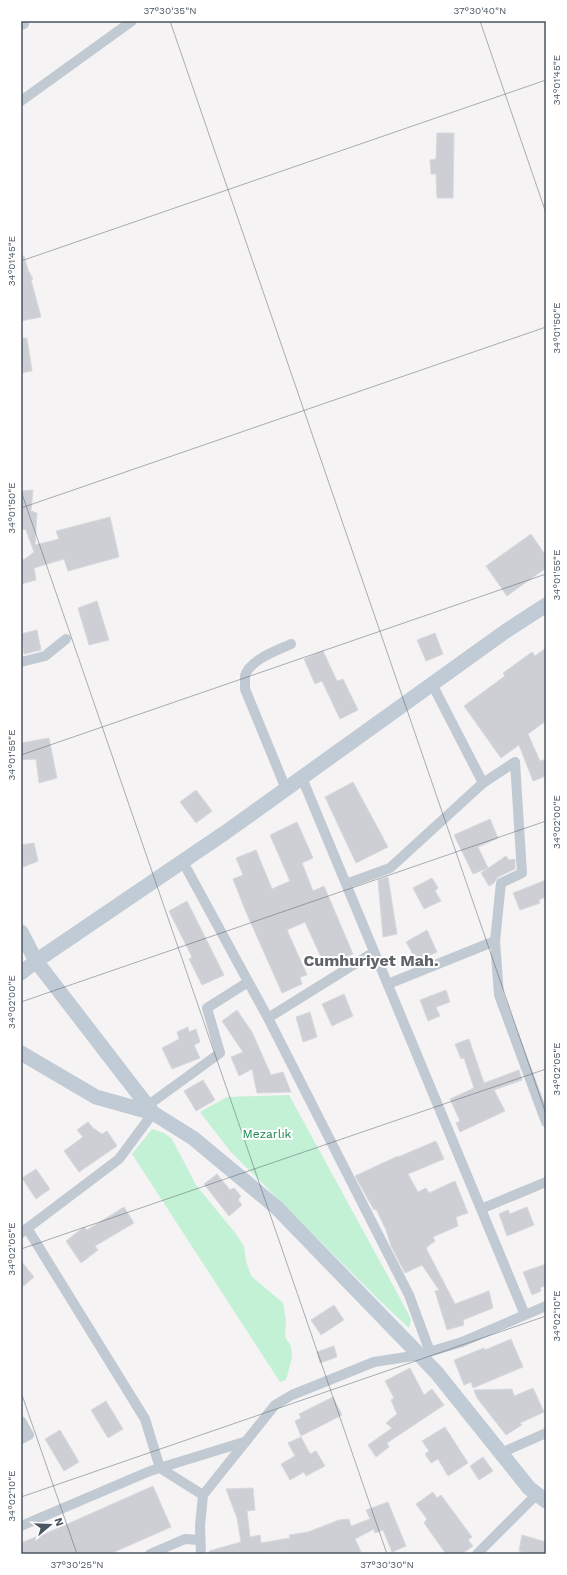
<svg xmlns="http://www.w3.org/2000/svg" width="567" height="1575" font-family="'Work Sans',sans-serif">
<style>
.green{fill:#c3f1d5}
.building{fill:#cdcfd5;stroke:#d7d9de}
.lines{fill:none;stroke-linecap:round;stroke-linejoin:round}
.street{stroke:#c1cad2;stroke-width:10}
.secondary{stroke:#c1cbd6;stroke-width:15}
.ticks{fill:none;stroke:#4a5661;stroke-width:1;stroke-opacity:0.45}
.labels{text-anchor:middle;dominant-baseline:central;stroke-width:4;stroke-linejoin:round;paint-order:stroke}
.park-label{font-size:12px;fill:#17864f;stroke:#fff}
.district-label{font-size:16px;font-weight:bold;fill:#5f6368;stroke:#fff}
.neatline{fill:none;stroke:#4a5661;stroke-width:1.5}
.ticks-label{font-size:10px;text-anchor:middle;fill:#4a5661}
</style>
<rect width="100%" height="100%" fill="#f5f3f3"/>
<path class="green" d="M289 1095 395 1289 411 1319 409 1328 379 1300 230 1151 200 1112 227 1097Z
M152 1129 164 1133 172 1139 196 1185 236 1234 244 1246 246 1261 251 1276 283 1303 286 1320 285 1337 291 1346 292 1358 286 1380 280 1382 132 1154Z"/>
<path class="building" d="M437 133H454L453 198H437L436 174H431L430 160 436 159Z
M21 256H24L28 270 33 279 31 280 41 317 21 321Z
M21 338H27L32 371 21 373Z
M33 490 31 511 37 513 35 545 59 539 56 531 110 517 119 557 68 571 64 559 34 568 36 580 21 584V560L25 559 34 552 26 530 21 529V491Z
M531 534 546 556V568L507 596 486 566Z
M97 601 109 640 89 645 78 608Z
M37 630 41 650 24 654 21 634Z
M435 633 443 654 426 661 417 640Z
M546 648V721L528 734 540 761 546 759V776L533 781 519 745 501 758 464 706 505 676 503 673 532 652 535 656Z
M323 651 337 681 343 679 358 710 340 719 322 681 315 684 304 659Z
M49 738 57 778 39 783 36 759 21 760V743Z
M353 782 388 847 356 863 325 797Z
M196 790 212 811 196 823 180 802Z
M490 819 498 838 478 847 488 868 473 874 454 835Z
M297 822 313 858 302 863 313 891 324 886 353 954 325 966 305 922 287 930 307 975 300 977 302 984 282 993 246 912 233 879 243 875 236 858 256 850 272 889 290 881 270 835Z
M34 843 38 861 21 868V845Z
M506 856 509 860 515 859V869L498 877 494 883 489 886 481 873Z
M388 877 397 934 383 937 378 880Z
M432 878 438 888 435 891 441 901 424 909 413 888Z
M546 880V897L539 900 540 903 520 910 513 893Z
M187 901 224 975 202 985 189 959 192 957 169 911Z
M427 930 437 952 417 961 406 942Z
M446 990 450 1002 436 1007 440 1016 428 1021 420 1000Z
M344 994 353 1016 332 1026 322 1004Z
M237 1010 252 1032 271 1075 283 1072 291 1092 257 1093 252 1069 239 1076 231 1057 243 1052 222 1021Z
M310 1012 317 1037 303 1042 296 1017Z
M188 1027 189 1032 196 1029 200 1042 194 1045 200 1058 172 1069 162 1048 179 1039 177 1032Z
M469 1039 484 1083 519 1070 522 1080 494 1090 505 1111 460 1132 456 1123 460 1121 450 1099 474 1088 464 1058 461 1059 455 1044Z
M203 1080 215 1100 196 1111 184 1091Z
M88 1122 93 1128 102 1134 107 1131 117 1146 79 1172 64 1151 83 1137 77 1130Z
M436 1141 444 1159 408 1174 418 1192 426 1188 429 1193 455 1181 468 1213 456 1217 458 1226 433 1237 435 1241 426 1248 455 1304 489 1291 493 1308 463 1320 464 1325 447 1330 435 1291 439 1290 422 1265 405 1273 391 1246 386 1230 376 1209 374 1210 355 1176 398 1156V1157Z
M36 1169 50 1189 36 1199 22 1178Z
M217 1174 230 1190 234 1188 241 1196 238 1200 242 1205 229 1216 204 1184Z
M124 1207 134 1223 95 1246 98 1250 81 1263 66 1241 84 1227 87 1230Z
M527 1207 534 1225 507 1236 499 1214 508 1210 510 1214Z
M21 1261 34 1277 21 1288Z
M546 1264V1285L540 1288 541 1291 532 1295 523 1272Z
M334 1305 344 1320 321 1335 311 1320Z
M511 1339 523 1367 473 1388 471 1382 464 1385 454 1360 484 1348 485 1350Z
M334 1346 337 1357 320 1363 317 1352Z
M410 1368 424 1395 432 1389 444 1405 387 1443 389 1447 376 1457 368 1445 392 1428 386 1423 397 1414 391 1400 394 1398 385 1381Z
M533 1388 544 1412 520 1423 522 1425 506 1435 477 1398 474 1390 512 1389 514 1396Z
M333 1397 342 1415 301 1436 295 1421 301 1418 299 1414Z
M106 1401 123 1429 108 1438 91 1410Z
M445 1427 468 1463 448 1476 438 1459 431 1463 425 1454 429 1451 422 1441Z
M60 1430 79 1462 64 1471 45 1439Z
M301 1437 310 1454 316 1451 325 1466 306 1476 304 1472 290 1480 281 1464 295 1456 288 1443Z
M483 1457 493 1471 479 1480 470 1466Z
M153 1486 171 1527 110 1554H21V1543L38 1536V1537Z
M253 1488 255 1510 247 1511 250 1537 260 1535 261 1543 290 1538 289 1535 308 1532 339 1520 349 1519 351 1526 370 1519 366 1510 388 1502 406 1546 392 1552 383 1530 375 1533 374 1529 355 1539 362 1554H283V1552L261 1554H210L209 1551 241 1542 237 1518 226 1489Z
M433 1492 437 1498 441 1495 472 1537 468 1540 473 1546 462 1554H446L424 1523 427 1519 416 1504Z
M522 1535 546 1542V1552L542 1554H532L519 1551Z"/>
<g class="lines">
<path class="street" d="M21 25 24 24
M21 101 132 21
M21 662 45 656 66 639
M432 684 483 783
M302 778 525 1315
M286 789 245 689C245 685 245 680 245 676 249 660 278 650 291 644
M183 862 268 1018 409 1295 430 1352
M346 884 390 868 483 783 515 762 522 873 501 883 495 941 388 984
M495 941 499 995 546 1122
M268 1018 374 952
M147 1106 220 1053 207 1008 248 982
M481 1209 546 1182
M27 1228 145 1419 160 1468 203 1495
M21 1233 119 1159 153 1113
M21 1421 29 1435 21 1439
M501 1453 546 1433
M21 1526 150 1471 244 1442
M150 1554 185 1539 200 1540
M201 1554 200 1526 203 1495 275 1405 292 1395 374 1362 419 1355 462 1342 546 1306
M477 1554 537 1494"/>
<path class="secondary" d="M21 932 36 961 153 1113
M21 973 36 961 226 832 506 631 546 605
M21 1053 96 1097 153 1113 193 1138 276 1207 436 1372 529 1488 546 1501"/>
</g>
<path class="ticks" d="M170 21 546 1114M480 21 546 213M21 261 546 80M21 491 387 1554M21 508 546 327M21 755 546 574M21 1002 546 821M21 1249 546 1069M21 1392 77 1554M21 1497 546 1316"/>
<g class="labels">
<g class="park-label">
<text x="267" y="1134">Mezarlık</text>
</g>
<g class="district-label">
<text x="371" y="960">Cumhuriyet Mah.</text>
</g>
</g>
<rect width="567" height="1575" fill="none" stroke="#ffffff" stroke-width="44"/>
<g transform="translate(50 1525) rotate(71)" stroke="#ffffff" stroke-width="3" paint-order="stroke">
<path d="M0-3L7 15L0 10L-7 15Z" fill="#4a5661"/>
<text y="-6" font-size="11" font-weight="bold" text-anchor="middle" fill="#4a5661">N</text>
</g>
<rect x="22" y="22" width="523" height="1531" class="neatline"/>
<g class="ticks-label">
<text x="170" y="14">37°30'35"N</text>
<text x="480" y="14">37°30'40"N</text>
<text transform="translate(556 80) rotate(-90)" y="4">34°01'45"E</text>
<text transform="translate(11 261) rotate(-90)" y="4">34°01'45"E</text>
<text transform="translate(556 328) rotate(-90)" y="4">34°01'50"E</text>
<text transform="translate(11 508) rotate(-90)" y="4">34°01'50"E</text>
<text transform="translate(556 575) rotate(-90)" y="4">34°01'55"E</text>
<text transform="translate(11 755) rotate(-90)" y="4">34°01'55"E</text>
<text transform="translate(556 822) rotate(-90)" y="4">34°02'00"E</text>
<text transform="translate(11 1002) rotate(-90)" y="4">34°02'00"E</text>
<text transform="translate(556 1069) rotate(-90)" y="4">34°02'05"E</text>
<text transform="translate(11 1249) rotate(-90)" y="4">34°02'05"E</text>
<text transform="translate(556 1316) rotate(-90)" y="4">34°02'10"E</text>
<text transform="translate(11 1496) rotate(-90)" y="4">34°02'10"E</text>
<text x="77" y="1568">37°30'25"N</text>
<text x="387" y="1568">37°30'30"N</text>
</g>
</svg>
